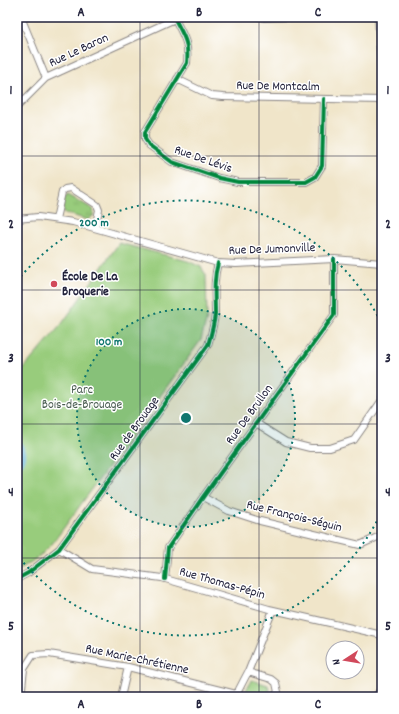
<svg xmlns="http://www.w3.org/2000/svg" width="399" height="714" font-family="Dekko,sans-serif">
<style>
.grass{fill:url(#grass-tufts);stroke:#5d775c}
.green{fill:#98cc7c;stroke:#5d775c}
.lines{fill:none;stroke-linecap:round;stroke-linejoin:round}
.river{stroke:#5fb1da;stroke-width:13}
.minor-casing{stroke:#898482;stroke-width:8}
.minor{stroke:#fff;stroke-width:6}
.cycleway-casing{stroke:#fff;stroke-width:6}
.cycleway{stroke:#00873e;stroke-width:4}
.grid{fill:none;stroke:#22223b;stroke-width:1;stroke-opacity:0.55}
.ring{fill:none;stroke:#0f766e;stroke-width:2;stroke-dasharray:2 4}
.poi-dot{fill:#d1495b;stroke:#fff;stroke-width:1.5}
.labels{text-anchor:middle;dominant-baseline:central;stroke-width:3;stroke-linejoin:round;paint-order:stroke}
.street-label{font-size:13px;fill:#22223b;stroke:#fff}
.poi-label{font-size:13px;font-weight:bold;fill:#22223b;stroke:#fff;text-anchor:start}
.park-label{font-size:13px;fill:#4b5e52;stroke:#fff}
.centre{fill:#0f766e;stroke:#fff;stroke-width:2}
.ring-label{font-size:12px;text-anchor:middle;font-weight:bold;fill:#0f766e;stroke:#fff;stroke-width:3;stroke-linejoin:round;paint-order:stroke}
.neatline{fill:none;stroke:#22223b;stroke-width:1.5}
.grid-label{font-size:13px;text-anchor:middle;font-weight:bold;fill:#22223b}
</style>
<defs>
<pattern id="grass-tufts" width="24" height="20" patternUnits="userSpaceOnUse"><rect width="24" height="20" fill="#98cc7c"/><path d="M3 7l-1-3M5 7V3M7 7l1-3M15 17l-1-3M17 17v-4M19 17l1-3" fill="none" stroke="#83af6c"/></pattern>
</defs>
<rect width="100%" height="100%" fill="#fff"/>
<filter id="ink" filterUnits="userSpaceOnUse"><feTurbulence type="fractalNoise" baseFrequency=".025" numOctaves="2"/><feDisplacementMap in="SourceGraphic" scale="8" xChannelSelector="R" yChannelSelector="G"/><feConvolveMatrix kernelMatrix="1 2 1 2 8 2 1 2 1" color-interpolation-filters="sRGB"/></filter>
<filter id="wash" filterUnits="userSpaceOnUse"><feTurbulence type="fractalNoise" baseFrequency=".012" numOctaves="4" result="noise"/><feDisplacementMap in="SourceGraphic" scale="16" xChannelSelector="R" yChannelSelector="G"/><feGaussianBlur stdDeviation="0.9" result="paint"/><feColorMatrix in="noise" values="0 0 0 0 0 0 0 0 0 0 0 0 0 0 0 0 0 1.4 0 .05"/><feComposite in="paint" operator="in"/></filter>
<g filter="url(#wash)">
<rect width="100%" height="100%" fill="#f0e5c9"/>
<path class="grass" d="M68 195 93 209 94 215 88 220 65 213 63 210 64 198Z
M252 680 268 685 270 693 267 697H243L250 682Z"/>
<path class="green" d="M119 243 188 261 201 267 206 275 207 318 201 340 52 544 40 556 17 571V376L61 325Z"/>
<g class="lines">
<path class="river" d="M17 448 19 455 17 460"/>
</g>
</g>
<g filter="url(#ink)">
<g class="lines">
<defs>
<path id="minor" d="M21 17 46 78
M261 17 264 18 292 17
M378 17 382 85
M175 19C184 37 189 42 187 63L145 132V139L149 145 172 162 219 178 238 182H306L315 177 322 166 324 99
M177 79 212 96 223 97 382 100
M17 107 46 78 177 18
M17 219 38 217 73 222 218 263 236 264 334 259 382 263
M56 219 62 192 65 189 71 188 97 205 99 210 95 228
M256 423 286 442 310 448H330L354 440 382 400
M203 497 229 511 260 521 360 545 382 535
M59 549 92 569 162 578 269 609 382 635
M17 579 28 573 59 549 208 345C211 335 214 325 215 314 215 296 213 280 218 263
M165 579 168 548 203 497 334 315V259
M248 672 271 679 276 683 278 692 273 697
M21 697 24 669 33 655 49 654 128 667 236 694
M121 697 128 667
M235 697 248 672 273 610
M375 697 382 688"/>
</defs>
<use href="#minor" class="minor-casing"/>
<use href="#minor" class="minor"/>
<defs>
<path id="cycleway" d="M175 19C184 37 189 42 187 63L145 132V139L149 145 172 162 219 178 238 182H306L315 177 322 166 324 99
M17 579 28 573 59 549 208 345C211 335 214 325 215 314 215 296 213 280 218 263
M165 579 168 548 203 497 334 315V259"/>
</defs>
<use href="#cycleway" class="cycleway-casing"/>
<use href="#cycleway" class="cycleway"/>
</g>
</g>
<path class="grid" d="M140 17V697M259 17V697M17 156H382M17 290H382M17 424H382M17 558H382"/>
<circle cx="186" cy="418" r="109" fill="#0f766e" fill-opacity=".12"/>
<g class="ring">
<circle cx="186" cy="418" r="109"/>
<path d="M382 511A217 217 0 0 1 17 555M17 281A217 217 0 0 1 382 325"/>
</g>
<circle class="poi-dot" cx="54" cy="284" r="4"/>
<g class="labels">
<g class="street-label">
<text transform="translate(79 51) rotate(-25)">Rue Le Baron</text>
<text transform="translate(278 87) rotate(1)">Rue De Montcalm</text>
<text transform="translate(203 160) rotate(19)">Rue De Lévis</text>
<text transform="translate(272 250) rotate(-2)">Rue De Jumonville</text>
<text transform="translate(250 415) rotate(-54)">Rue De Brullon</text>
<text transform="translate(135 429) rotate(-54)">Rue de Brouage</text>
<text transform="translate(294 517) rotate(14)">Rue François-Séguin</text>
<text transform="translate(222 584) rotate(16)">Rue Thomas-Pépin</text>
<text transform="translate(137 660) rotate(12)">Rue Marie-Chrétienne</text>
</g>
<g class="poi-label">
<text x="62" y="277">École De La<tspan x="62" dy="15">Broquerie</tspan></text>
</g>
<g class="park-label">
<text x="82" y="390">Parc<tspan x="82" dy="15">Bois-de-Brouage</tspan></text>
</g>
</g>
<circle cx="186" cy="418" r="6" class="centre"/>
<g class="ring-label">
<text x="94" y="226">200 m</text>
<text x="109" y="345">100 m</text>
</g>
<rect width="399" height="714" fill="none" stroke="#fff" stroke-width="44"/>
<g transform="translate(345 660) rotate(258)"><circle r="19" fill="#ffffff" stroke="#a7a7b1"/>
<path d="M0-3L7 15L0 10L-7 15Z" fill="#d1495b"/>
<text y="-6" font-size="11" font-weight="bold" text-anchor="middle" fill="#22223b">N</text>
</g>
<rect x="22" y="22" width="355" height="670" class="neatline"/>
<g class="grid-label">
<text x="81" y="16">A</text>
<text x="199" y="16">B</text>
<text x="318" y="16">C</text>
<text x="11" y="94">1</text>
<text x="388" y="94">1</text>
<text x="11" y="228">2</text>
<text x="388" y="228">2</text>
<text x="11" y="362">3</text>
<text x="388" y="362">3</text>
<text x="11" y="496">4</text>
<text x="388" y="496">4</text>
<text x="11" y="630">5</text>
<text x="388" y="630">5</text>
<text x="81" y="708">A</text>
<text x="199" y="708">B</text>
<text x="318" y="708">C</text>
</g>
</svg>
